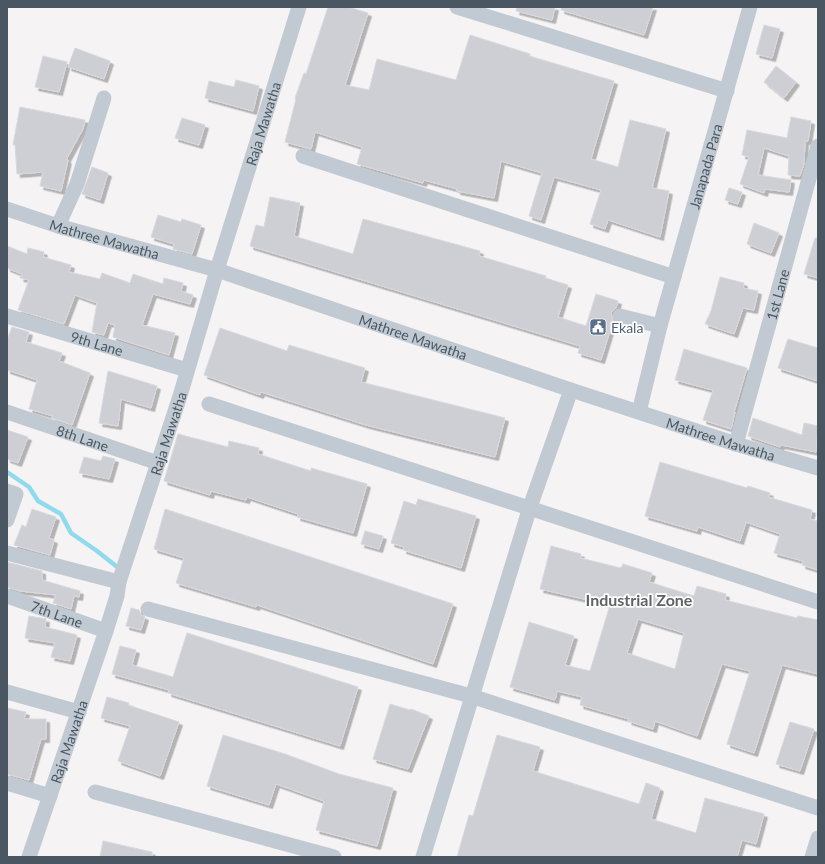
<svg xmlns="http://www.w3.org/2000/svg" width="825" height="864" font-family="Lato,sans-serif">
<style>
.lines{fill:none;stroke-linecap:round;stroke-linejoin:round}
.stream{stroke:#90daee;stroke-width:4.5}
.building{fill:#cdcfd5;stroke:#d7d9de;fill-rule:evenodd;filter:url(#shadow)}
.minor{stroke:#c1cad2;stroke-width:15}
.labels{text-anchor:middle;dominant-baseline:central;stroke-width:3.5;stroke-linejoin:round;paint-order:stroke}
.street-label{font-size:14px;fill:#4a5661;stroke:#fff}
.service-label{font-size:14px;fill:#4e5e75;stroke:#fff;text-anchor:start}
.quarter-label{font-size:16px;font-weight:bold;fill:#5f6368;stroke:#fff}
</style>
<defs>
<filter id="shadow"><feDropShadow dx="3.5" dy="3.5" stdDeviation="0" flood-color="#0004"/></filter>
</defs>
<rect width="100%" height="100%" fill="#f5f3f3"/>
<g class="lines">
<path class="stream" d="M7 472 29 487 38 501 61 514 71 533 97 551 116 566"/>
</g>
<path class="building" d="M328 7H348L368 13 345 85 369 90 377 59 456 80 470 35 530 54 529 56 614 81 591 159 618 167 630 120 666 129 652 188 669 191 660 237 608 220 605 229 590 224 601 190 554 177 541 220 529 216 542 173 501 161 494 198 457 191V189L424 180 423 183 357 164 362 147 315 132 311 149 285 142 296 99 295 98 304 73 306 74Z
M517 7H555L552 20 516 11Z
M562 7H653L644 35 561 10Z
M764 25 780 29 772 58 756 54Z
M75 48 110 61 104 79 68 67Z
M43 56 67 62 59 92 35 87Z
M776 66 796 82 784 98 764 82Z
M236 80 259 86 253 111 205 98 209 81 234 87Z
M20 107 85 120 83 129 66 160H68L61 191 40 186 43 172 17 174 15 145H13Z
M791 117 811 121 808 141H805L804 164 800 176 788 175 789 156 764 148 758 175 791 180 789 192 765 189 764 193 740 184 749 157 742 155 747 130 787 138Z
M182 118 205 125 199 145 175 138Z
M92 167 108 173 100 200 82 194Z
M729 188 742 192 738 204 725 200Z
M270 197 300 203 294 236 353 254 363 219 480 251 479 256 546 276 545 278 568 285 558 317 586 326 596 294 618 301 616 308 611 313 613 321 601 360 578 353 580 346 250 246 256 225 264 227Z
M158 215 181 222 182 219 201 225 192 254 173 249 174 244 151 237Z
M754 223 779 233 771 253 747 244Z
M815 238H818V278L804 274Z
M7 246 27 254 28 248 44 252 43 257 71 265 69 272 100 279 102 273 130 283 133 274 163 284 164 278 183 283 181 291 193 295 190 304 153 294 142 325 175 333 169 355 113 337 115 325 108 323 104 335 92 332 97 303 75 295 64 324 18 310 29 280 20 278 22 274 7 268Z
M720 277 744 283 743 288 758 291 754 310 743 308 734 334 705 324 711 311Z
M12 327 29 332 26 342 62 353 59 361 90 373 72 425 52 418 53 416 29 409 37 380 7 370V340Z
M220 328 287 351 289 345 365 368 361 382 505 418 495 457 366 425 261 392 260 395 204 375Z
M788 339 818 348V381L778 368Z
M684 349 747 368 734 412H735L731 429 703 420 713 390 675 380Z
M108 371 157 386 151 408 121 399 118 426 99 423Z
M753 418 802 435 804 423 818 426 816 452 781 445 780 447 748 436Z
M7 430 28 437 18 463 7 459Z
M178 434 228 447 229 441 259 448 258 454 311 471V468L367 484 353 533 297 517 298 514 247 497 246 500 211 491 210 495 164 481Z
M103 456 115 459 109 479 79 473 84 457 101 461Z
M660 462 747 488 748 486 770 493 768 497 812 510 810 519 818 521V570L802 565 803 561 774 553 780 534 746 522 740 541 698 527 697 531 645 516Z
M418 499 476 516 461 568 403 550 404 547 391 543 404 501 416 505Z
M32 509 56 517 49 538 54 540 50 555 14 545 22 525 26 527Z
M165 509 453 604 433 664 257 605 256 607 176 583 184 558 154 549Z
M365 531 383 536 379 549 361 544Z
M551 546 581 554 580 558 621 568 623 564 652 573 649 582 694 596 697 586 726 594 725 600 797 618 798 616 818 620V674L782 665 754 753 727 744 750 671 722 664 697 736 655 721 653 729 628 721 629 719 580 705 582 697 557 691 555 700 510 687 529 622 574 636 565 665 590 671 610 605 540 589ZM638 619 684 633 675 669 627 653Z
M7 562 42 571V580L80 591 79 597 74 596 71 609 53 603 56 595 20 591 7 587Z
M131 608 139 610 141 615 145 617 141 630 126 626Z
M29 616 46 619 45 627 77 635 70 661 51 657 55 643 25 638Z
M187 633 358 687 340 746 168 693 169 690 112 674 120 646 136 650 132 665 173 677Z
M107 697 129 703 128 705 179 722 160 776 118 761 130 726 101 718Z
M390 704 410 710 411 709 429 716 408 769 373 759Z
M7 708 26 712 24 719H46V739H41L29 780 7 774Z
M790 722 814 729 800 771 776 764Z
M223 735 285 754 339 774 393 788 377 846 316 830 324 801 276 784 269 805 207 786Z
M497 735 540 747 533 771 639 804 646 783 660 788 651 819 696 833 705 798 764 814 756 844 742 840 737 857H457L469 815 473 816Z
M103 841 152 852V857H100Z"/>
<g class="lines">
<g class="minor">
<path d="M457 7 727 91"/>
<path d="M303 156 674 277"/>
<path id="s1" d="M7 209 58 226 217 270 571 390 736 444 818 468"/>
<path d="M58 226 77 184 104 98"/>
<path id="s2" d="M7 316 187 370"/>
<path d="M620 316 660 326 639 412"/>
<path id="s3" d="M660 326 750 7"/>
<path d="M209 404 818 602"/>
<path id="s4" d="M7 412 158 463"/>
<path id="s5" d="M736 444 818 146"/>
<path d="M7 491 16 494 7 520"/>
<path d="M7 553 119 582"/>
<path id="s6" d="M7 596 106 631"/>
<path d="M148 609 471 696 818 808"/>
<path d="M7 692 79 712"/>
<path d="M7 783 50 796"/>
<path d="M95 792 334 857"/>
<path id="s7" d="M29 857 106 631 117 596 119 582 180 396 217 270 299 7"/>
<path d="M423 857 530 507 571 390"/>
<path d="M812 857 818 838"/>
</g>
</g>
<defs>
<symbol id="civic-square" viewBox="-11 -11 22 22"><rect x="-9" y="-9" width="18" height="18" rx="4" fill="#5c6f8a" stroke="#fff"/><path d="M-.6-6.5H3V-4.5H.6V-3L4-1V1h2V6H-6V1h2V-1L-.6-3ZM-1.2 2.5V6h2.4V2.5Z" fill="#fff"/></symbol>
</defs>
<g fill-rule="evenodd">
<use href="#civic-square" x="588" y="317" width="20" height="20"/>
</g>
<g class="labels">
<g class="street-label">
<text stroke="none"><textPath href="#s7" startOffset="770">Raja Mawatha</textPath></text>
<text stroke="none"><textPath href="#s3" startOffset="166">Janapada Para</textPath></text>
<text stroke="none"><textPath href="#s1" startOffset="102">Mathree Mawatha</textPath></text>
<text stroke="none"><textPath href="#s5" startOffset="155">1st Lane</textPath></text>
<text stroke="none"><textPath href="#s1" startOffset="426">Mathree Mawatha</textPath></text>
<text stroke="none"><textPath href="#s2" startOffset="94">9th Lane</textPath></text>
<text stroke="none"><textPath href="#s7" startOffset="446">Raja Mawatha</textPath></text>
<text stroke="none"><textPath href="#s4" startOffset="80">8th Lane</textPath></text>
<text stroke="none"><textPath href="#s1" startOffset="750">Mathree Mawatha</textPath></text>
<text stroke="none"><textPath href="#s6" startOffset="53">7th Lane</textPath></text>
<text stroke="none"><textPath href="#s7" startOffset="122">Raja Mawatha</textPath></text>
</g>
<g class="service-label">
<text x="611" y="327">Ekala</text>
</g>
<g class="quarter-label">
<text x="639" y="599">Industrial Zone</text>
</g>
</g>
<rect width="825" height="864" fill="none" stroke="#4a5661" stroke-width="16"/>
</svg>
